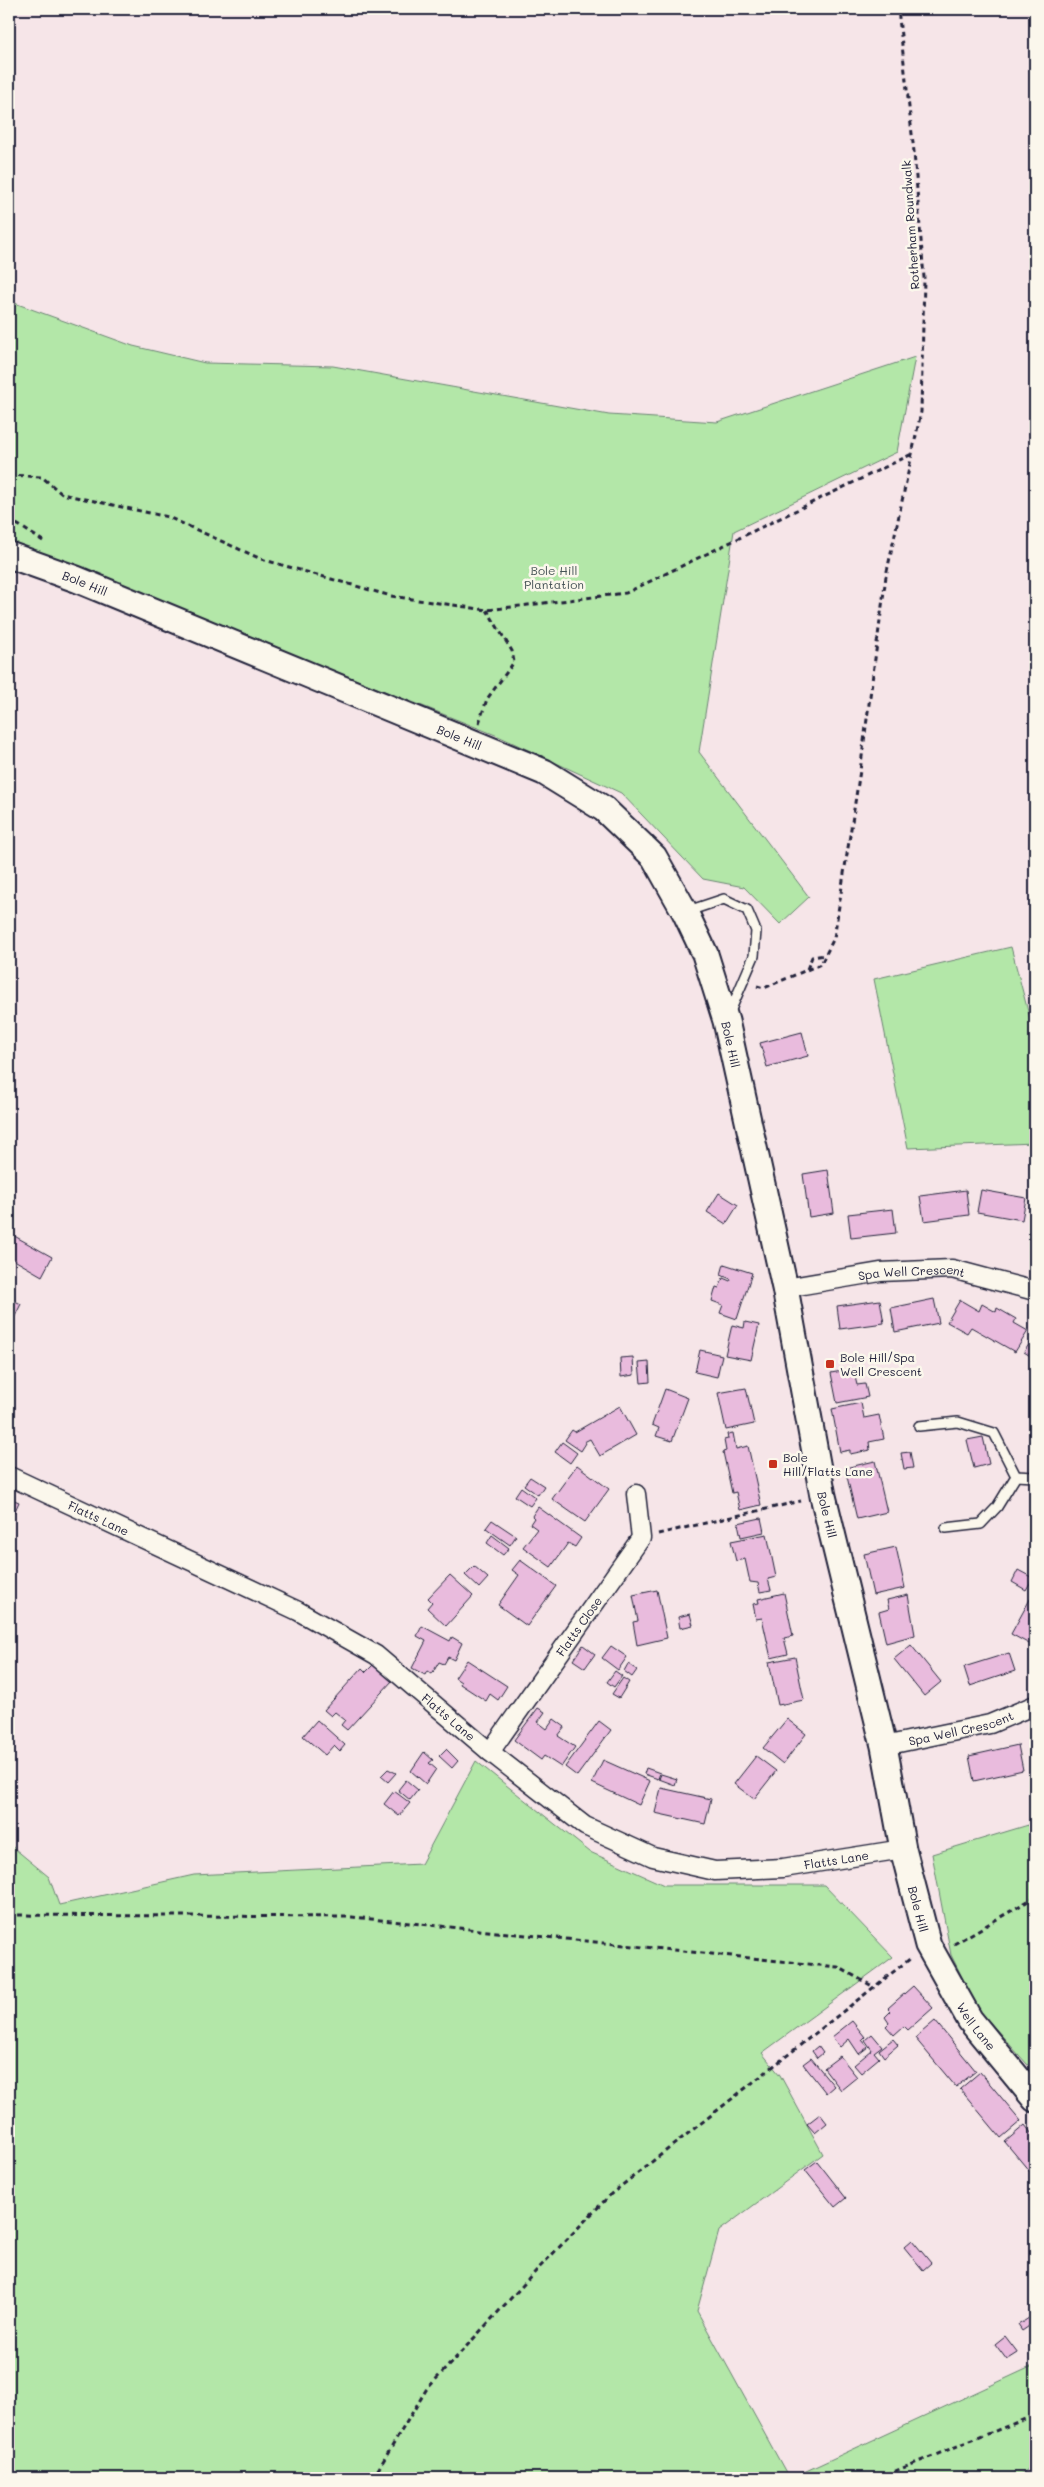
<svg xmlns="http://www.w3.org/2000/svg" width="1044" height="2487" font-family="Mali,sans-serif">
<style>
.green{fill:#b3e7a8;stroke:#6a8472}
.building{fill:#e9bbdd;stroke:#22223b}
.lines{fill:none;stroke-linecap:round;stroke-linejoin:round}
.lane-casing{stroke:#22223b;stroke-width:12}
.street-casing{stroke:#22223b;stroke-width:21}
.secondary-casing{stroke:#22223b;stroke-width:29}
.path{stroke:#22223b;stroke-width:3;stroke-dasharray:5 4;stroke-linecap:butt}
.lane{stroke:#fbf7ec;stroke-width:9}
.street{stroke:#fbf7ec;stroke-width:18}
.secondary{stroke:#fbf7ec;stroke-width:25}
.poi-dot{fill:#c8321e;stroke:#fbf7ec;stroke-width:2}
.labels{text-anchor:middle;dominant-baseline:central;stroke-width:5;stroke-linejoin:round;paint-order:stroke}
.street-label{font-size:12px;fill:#22223b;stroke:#fbf7ec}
.park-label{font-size:12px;fill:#465356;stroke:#fbf7ec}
.poi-label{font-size:12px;fill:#22223b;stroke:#fbf7ec;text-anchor:start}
</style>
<rect width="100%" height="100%" fill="#f6e5e8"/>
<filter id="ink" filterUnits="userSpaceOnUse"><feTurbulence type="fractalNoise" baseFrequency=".02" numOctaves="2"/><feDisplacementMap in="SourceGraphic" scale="10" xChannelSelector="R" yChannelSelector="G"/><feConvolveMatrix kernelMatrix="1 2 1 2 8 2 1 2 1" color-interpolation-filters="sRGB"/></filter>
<g filter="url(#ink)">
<path class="green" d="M9 301 133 346 205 363 333 366 609 415 717 422 915 357 897 452 734 531 699 752 809 897 780 924 744 887 703 879 621 793 498 736 9 542Z
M1011 947 1035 1038V1143L908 1148 874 979Z
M476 1761 590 1852 664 1885H824L893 1957 762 2053 780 2075 823 2154 719 2231 697 2311 789 2478H9V1844L49 1877 59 1905 194 1875 421 1864Z
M1035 1823V2073L978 2009 951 1955 932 1854Z
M1035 2365V2464L1016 2478H791Z"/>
<path class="building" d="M802 1032 808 1056 767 1067 760 1043Z
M828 1170 834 1213 809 1217 803 1174Z
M966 1190 969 1215 924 1221 920 1196Z
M981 1190 1026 1198 1022 1220 977 1212Z
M719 1193 738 1205 726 1224 707 1212Z
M893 1209 896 1233 851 1238 848 1214Z
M9 1233 52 1257 42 1276 9 1257Z
M724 1264 752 1273 737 1319 720 1313 723 1305 712 1301 716 1287 719 1288 723 1278 730 1281 731 1279 721 1275Z
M9 1298 21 1304 11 1324 9 1322Z
M934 1299 939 1323 895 1332 891 1308Z
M880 1300 884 1323 840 1329 837 1306Z
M960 1300 979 1311 982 1304 996 1312 997 1308 1016 1319 1014 1323 1028 1331 1015 1352 971 1327 967 1333 947 1322Z
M745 1322 759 1325 751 1360 725 1355 732 1325 744 1328Z
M1035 1335V1359L1024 1352Z
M700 1350 722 1355 717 1377 695 1372Z
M633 1357 634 1375 621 1377 620 1358Z
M649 1362 650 1382 641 1383 639 1363Z
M853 1369 857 1385 865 1384 868 1397 837 1403 831 1373Z
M746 1388 754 1424 726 1430 718 1393Z
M665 1389 688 1398 672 1441 656 1436 659 1428 652 1425Z
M861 1403 864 1418 879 1415 884 1439 869 1442 870 1450 850 1454V1450L840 1452 832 1409Z
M620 1406 636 1435 600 1456 590 1439 584 1442 586 1443 581 1451 565 1440 572 1430 575 1432Z
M733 1433 736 1449 748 1446 761 1505 740 1510 736 1492 732 1493 723 1452 726 1451 724 1440 728 1439 727 1434Z
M983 1437 989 1464 974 1468 967 1440Z
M562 1442 577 1453 570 1463 555 1452Z
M910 1452 913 1468 904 1469 901 1453Z
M875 1461 887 1512 857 1519 845 1468Z
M577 1465 609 1489 585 1522 552 1499Z
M530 1477 544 1486 538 1495 524 1485Z
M521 1487 536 1498 530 1506 515 1496Z
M9 1498 19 1502 14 1513 9 1511Z
M538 1507 581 1538 575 1547 568 1543 551 1567 523 1547 537 1529 530 1524 534 1518 532 1516Z
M761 1518 764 1532 741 1537 738 1523Z
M492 1520 516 1536 510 1545 486 1528Z
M767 1534 776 1577 768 1579 771 1590 760 1592 758 1583 750 1582 745 1559 736 1561 731 1541Z
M492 1535 509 1548 503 1555 487 1543Z
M896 1547 905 1588 873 1595 864 1554Z
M520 1560 556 1586 527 1626 498 1605 519 1575 512 1570Z
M474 1566 488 1578 479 1588 465 1575Z
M1018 1570 1033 1578 1026 1590 1012 1582Z
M450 1575 473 1596 446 1626 427 1608 432 1602 428 1598Z
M657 1590 667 1638 637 1645 633 1622 638 1621 633 1595Z
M1034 1592 1035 1642 1033 1646 1011 1634Z
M784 1593 793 1636 784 1638 788 1654 771 1658 762 1618 756 1619 753 1604 759 1603 758 1599Z
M908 1595 915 1635 886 1643 879 1612 889 1609 887 1600Z
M690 1614 693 1625 680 1628 678 1617Z
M422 1626 450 1641 452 1637 462 1643 454 1660 448 1657 444 1664 439 1662 432 1674 427 1671 425 1675 412 1668 426 1641 417 1636Z
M583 1645 595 1654 585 1668 573 1660Z
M911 1645 941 1682 924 1696 894 1659Z
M611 1646 627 1657 618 1670 602 1658Z
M1009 1653 1015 1671 970 1686 964 1667Z
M795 1657 804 1700 778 1705 769 1662Z
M467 1660 507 1686 498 1700 490 1694 486 1701 460 1684 461 1682 455 1678Z
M375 1663 393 1680 347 1730 341 1725 345 1720 335 1712 331 1716 324 1710 362 1668 366 1672Z
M628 1664 637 1670 632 1677 624 1671Z
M615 1671 622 1676 614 1687 607 1682Z
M623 1678 629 1682 619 1698 612 1694Z
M538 1708 545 1712 538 1722 547 1729 554 1719 565 1727 558 1736 575 1747 561 1767 544 1756 541 1760 514 1740Z
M787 1719 806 1734 783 1764 763 1748Z
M317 1720 345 1745 340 1751 334 1745 325 1755 303 1736Z
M599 1721 611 1730 577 1776 565 1767Z
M1018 1745 1023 1770 974 1781 969 1756Z
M446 1749 458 1761 452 1768 439 1756Z
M424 1752 433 1760 429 1763 436 1769 426 1784 411 1771Z
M756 1756 776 1771 754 1799 734 1784Z
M603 1760 650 1781 639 1805 592 1783Z
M646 1768 660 1773 658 1779 644 1774Z
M388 1769 396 1773 388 1782 381 1776Z
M661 1774 677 1779 675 1785 659 1779Z
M406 1780 418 1790 410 1800 398 1790Z
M661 1788 711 1799 705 1824 655 1813Z
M394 1791 410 1803 399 1816 384 1804Z
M913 1986 933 2008 908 2030 904 2026 894 2035 886 2026 889 2023 885 2017 891 2011 888 2008Z
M852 2021 865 2037 862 2040 868 2047 859 2054 849 2039 840 2047 832 2037Z
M935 2021 976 2071 956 2087 915 2038Z
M872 2034 882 2046 874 2052 879 2058 861 2073 854 2065 872 2050 865 2040Z
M893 2039 898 2045 884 2057 879 2050Z
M818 2046 823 2053 817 2058 812 2051Z
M840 2056 857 2077 841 2090 824 2068Z
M811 2058 834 2086 826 2093 803 2064Z
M980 2072 1021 2121 1001 2138 960 2089Z
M820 2114 827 2123 815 2133 807 2124Z
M1025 2125 1035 2138V2178L1005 2142Z
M817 2161 846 2198 835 2207 805 2170Z
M912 2240 931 2263 923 2270 904 2247Z
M1032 2316 1035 2322 1022 2331 1018 2325Z
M1005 2336 1018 2353 1007 2360 995 2344Z"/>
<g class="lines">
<defs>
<path id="lane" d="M685 912 724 899 747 910 756 931 754 956 729 1014
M919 1426 958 1422 994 1433 1016 1476 1035 1477
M946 1528 981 1524 997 1507 1016 1476"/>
<g id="street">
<path id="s1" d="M785 1288 880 1272 952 1269 1035 1291"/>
<path id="s2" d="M9 1476 298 1611 376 1655 490 1752 585 1826 653 1857 715 1871 783 1868 903 1849"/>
<path id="s3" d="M884 1746 990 1724 1035 1705"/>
<path id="s4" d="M490 1752 641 1538 636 1494"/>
</g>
<g id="secondary">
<path id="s5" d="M9 555 76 579 544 772 604 809 654 857 685 912 705 954 726 1021 785 1288 823 1496 884 1746 903 1849 928 1945 970 2020 1035 2099"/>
</g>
</defs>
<use href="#lane" class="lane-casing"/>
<use href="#street" class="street-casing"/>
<use href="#secondary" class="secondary-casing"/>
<path class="path" d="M9 475 42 477 62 494 168 517 261 559 391 596 487 610 626 593 912 454
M9 519 43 541
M479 723 487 699 514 662 512 651 487 610
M807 969 812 957 825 955
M757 986 764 988 821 964 834 938 861 764 886 576 921 412 924 278 914 152 898 9
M658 1534 801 1501
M9 1915 352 1917 838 1967 874 1987
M954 1944 1035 1897
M373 2478 426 2390 537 2270 611 2194 911 1958
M878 2478 1035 2415"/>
<use href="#lane" class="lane"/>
<use href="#street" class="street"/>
<use href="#secondary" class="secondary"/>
</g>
</g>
<g class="poi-dot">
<rect x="825" y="1359" width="10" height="10" rx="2.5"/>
<rect x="768" y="1459" width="10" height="10" rx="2.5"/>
</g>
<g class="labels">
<g class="street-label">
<text transform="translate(910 225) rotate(-94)">Rotherham Roundwalk</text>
<text stroke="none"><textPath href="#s5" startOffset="81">Bole Hill</textPath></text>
<text stroke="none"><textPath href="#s5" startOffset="486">Bole Hill</textPath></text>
<text stroke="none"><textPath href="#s5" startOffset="921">Bole Hill</textPath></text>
<text stroke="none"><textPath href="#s1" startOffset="128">Spa Well Crescent</textPath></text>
<text stroke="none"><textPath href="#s5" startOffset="1401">Bole Hill</textPath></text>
<text stroke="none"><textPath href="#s2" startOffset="99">Flatts Lane</textPath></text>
<text stroke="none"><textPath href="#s4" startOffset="154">Flatts Close</textPath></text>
<text stroke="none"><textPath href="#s2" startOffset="504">Flatts Lane</textPath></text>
<text stroke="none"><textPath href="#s3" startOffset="79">Spa Well Crescent</textPath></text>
<text stroke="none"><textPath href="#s2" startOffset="939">Flatts Lane</textPath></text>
<text stroke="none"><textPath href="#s5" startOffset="1806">Bole Hill</textPath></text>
<text stroke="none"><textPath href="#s5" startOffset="1938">Well Lane</textPath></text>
</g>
<g class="park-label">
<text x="554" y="570">Bole Hill<tspan x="554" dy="14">Plantation</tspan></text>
</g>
<g class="poi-label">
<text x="840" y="1357">Bole Hill/Spa<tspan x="840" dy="14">Well Crescent</tspan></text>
<text x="783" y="1457">Bole<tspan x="783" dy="14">Hill/Flatts Lane</tspan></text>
</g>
</g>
<rect width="1044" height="2487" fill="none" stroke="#fbf7ec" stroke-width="30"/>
<rect x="15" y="15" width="1014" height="2457" fill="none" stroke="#22223b" stroke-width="2" filter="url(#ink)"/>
</svg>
